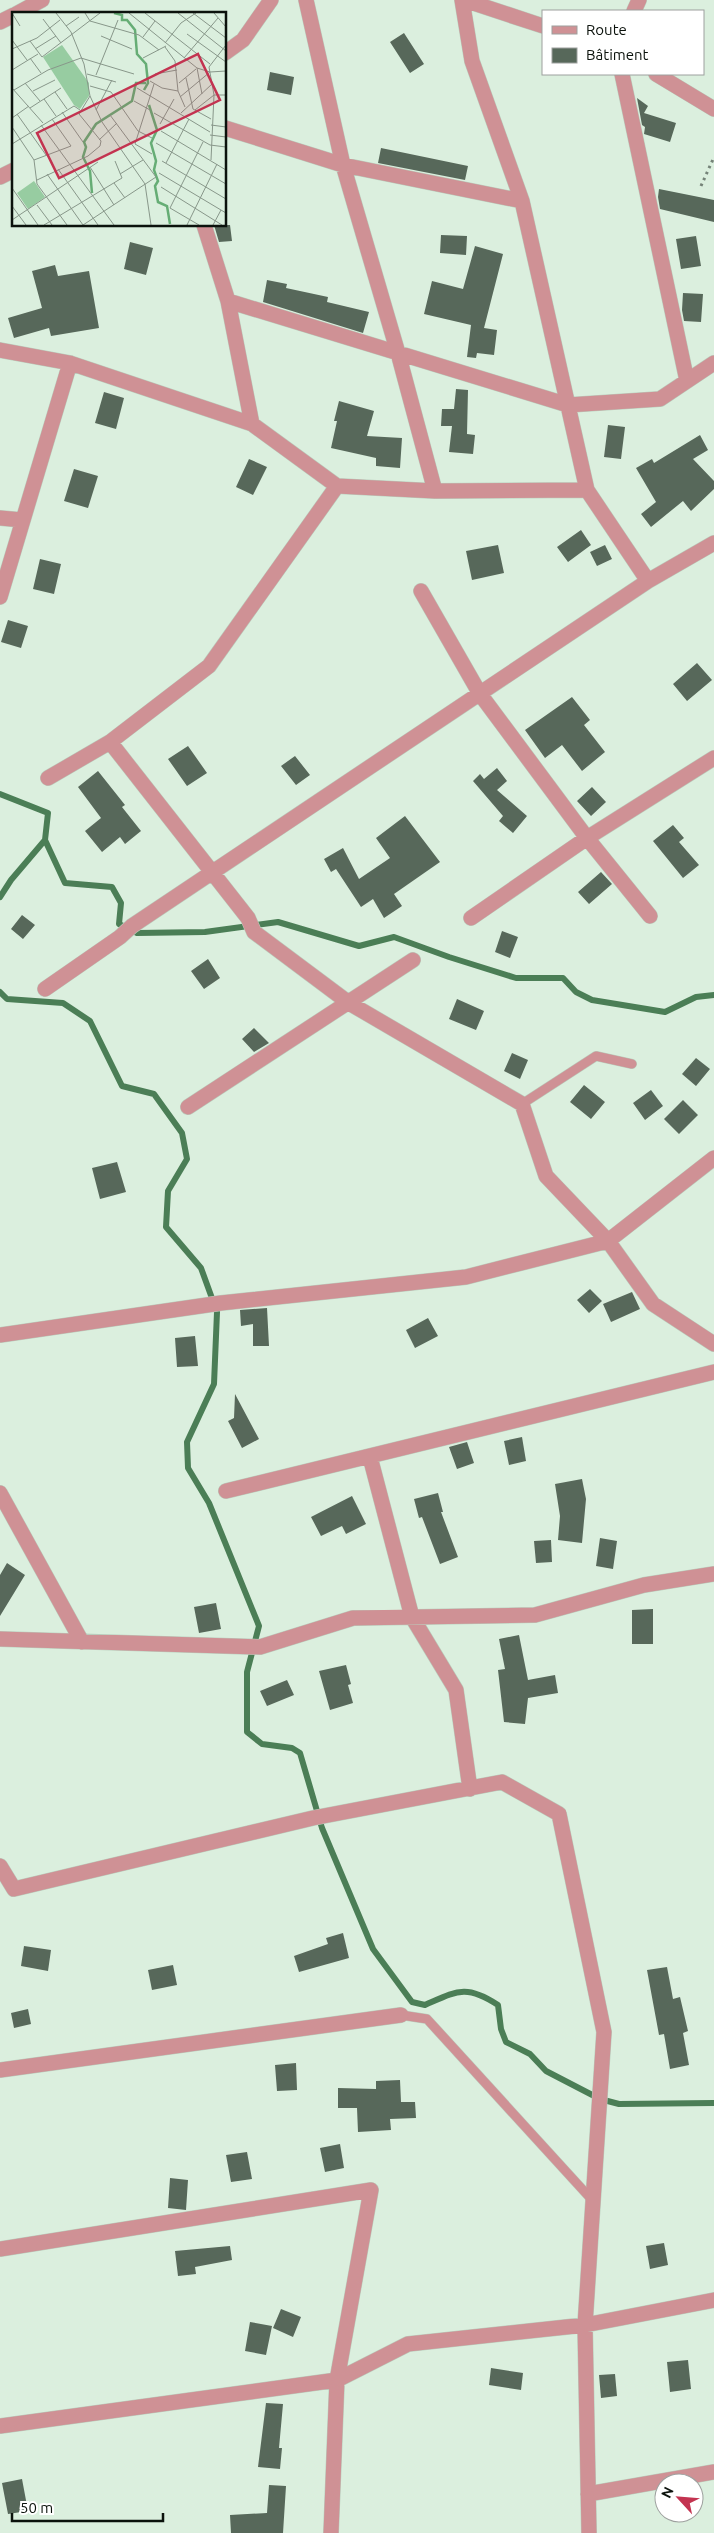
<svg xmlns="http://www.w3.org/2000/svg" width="714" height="2533" font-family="Ubuntu,sans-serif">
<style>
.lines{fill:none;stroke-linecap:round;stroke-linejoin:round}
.stream{stroke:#4b7e56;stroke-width:6}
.building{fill:#57685a}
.lane-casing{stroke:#baccbc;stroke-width:10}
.street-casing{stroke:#baccbc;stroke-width:16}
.path{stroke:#758378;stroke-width:3;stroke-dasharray:2.5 4;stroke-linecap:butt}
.lane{stroke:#cf9195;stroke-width:9}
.street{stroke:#cf9195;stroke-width:15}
.inset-river{fill:none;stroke:#66ad75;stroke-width:2.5}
.inset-road{fill:none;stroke:#88978a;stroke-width:1}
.view{fill:#c33350;fill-opacity:0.15;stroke:#c33350;stroke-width:2.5}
.inset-edge{fill:none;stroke:#0b120c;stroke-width:2.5}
</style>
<rect width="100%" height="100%" fill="#dbefde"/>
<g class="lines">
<path class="stream" d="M0 794 48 813 45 840 65 883 112 887 121 903 119 924 137 933 205 932 278 922 359 946 394 937 449 957 516 978H563L576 992 592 1000 665 1012 696 997 714 995
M0 897 11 880 45 840
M0 992 7 999 63 1003 90 1021 122 1086 154 1094 182 1133 187 1159 168 1191 166 1227 201 1268 217 1312 214 1384 187 1442 188 1468 209 1503 259 1626 247 1672V1732L262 1744 292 1748 300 1753 322 1828 373 1949 412 2002 425 2005C457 1991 466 1984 498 2005L501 2029 506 2042 530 2054 546 2071 600 2099 619 2104 714 2103"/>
</g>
<path class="building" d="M404 33 424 64 410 73 390 42Z
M270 72 294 77 291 95 267 90Z
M637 98 648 106 644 113 676 123 670 142 644 134 645 127 642 125Z
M381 148 468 166 465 180 378 163Z
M659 189 714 200V222L660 209 658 197Z
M214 225H230L232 241 219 242Z
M441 235 467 236 466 255 440 253Z
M696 236 701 266 681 269 676 239Z
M130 242 153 248 146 275 124 269Z
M475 246 503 254 484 328 497 330 494 355 477 353 476 358 467 357 471 325 424 314 432 281 463 289Z
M55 265 58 276 89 271 99 328 51 336 49 328 14 338 8 318 42 308 32 271Z
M267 280 287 284 286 288 328 297 327 302 369 312 363 333 263 302Z
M683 293 703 294 701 322 684 321 682 310Z
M456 389 468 390 467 434 475 435 473 454 449 452 452 426H441L442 409H454Z
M104 392 124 398 116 429 95 423Z
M339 401 374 411 367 436 402 438 400 468 376 466V458L331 448 337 421H334Z
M608 425 625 427 621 459 604 457Z
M700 435 708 450 693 459 714 481V489L691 511 683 501 651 527 641 514 656 502 636 468 652 459 654 463Z
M249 459 267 467 253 495 236 487Z
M74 469 98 476 88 508 64 501Z
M581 530 591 545 568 562 557 547Z
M498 545 504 573 472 580 466 551Z
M605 545 612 559 597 566 590 552Z
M40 559 61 564 54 594 33 589Z
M8 620 28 626 21 648 1 642Z
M697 663 712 680 687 701 673 684Z
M572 697 590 720 584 725 605 752 582 771 562 745 545 758 525 730Z
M188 746 207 773 187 786 168 759Z
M295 756 310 775 296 785 281 766Z
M497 768 507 781 497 790 527 816 513 833 499 821 503 816 473 781 480 774 484 779Z
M98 771 125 805 122 807 141 831 125 844 120 837 102 852 85 831 101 818 78 787Z
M592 787 606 802 591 816 577 801Z
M405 816 440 862 394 894 402 906 384 918 373 899 361 907 336 869 331 872 324 859 343 848 359 879 390 858 376 838Z
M673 825 684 838 679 842 699 865 683 878 653 841Z
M601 872 612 884 589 904 578 892Z
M22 915 35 925 23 939 11 929Z
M502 931 518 937 510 958 495 952Z
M208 959 220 978 204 989 191 971Z
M457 999 484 1011 476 1030 449 1019Z
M254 1028 269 1043 254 1052 242 1039Z
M512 1053 528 1060 520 1079 504 1071Z
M696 1058 710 1069 696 1086 682 1074Z
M584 1085 605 1102 591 1119 570 1102Z
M651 1090 663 1106 645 1120 633 1103Z
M683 1100 698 1115 679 1134 664 1119Z
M117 1162 126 1192 100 1199 92 1168Z
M590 1289 602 1301 589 1313 577 1300Z
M632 1292 640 1309 611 1322 603 1304Z
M267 1308 269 1346H253V1324L241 1326 240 1310Z
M428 1318 438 1336 415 1348 406 1330Z
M195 1336 198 1366 177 1367 175 1338Z
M235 1394 259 1439 242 1448 228 1421 234 1418Z
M522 1437 526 1461 509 1465 504 1441Z
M467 1442 474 1463 457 1469 449 1447Z
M582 1479 586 1499 582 1543 558 1540 560 1516 555 1484Z
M438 1493 443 1512H441L458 1557 440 1564 422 1517 419 1518 414 1499Z
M352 1496 366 1524 346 1534 342 1526 321 1536 311 1517Z
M600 1538 617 1541 613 1569 596 1566Z
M551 1540 552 1562 536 1563 534 1541Z
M7 1563 25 1575 0 1616V1575Z
M216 1603 221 1629 199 1633 194 1607Z
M653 1609V1644H632V1610Z
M519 1635 528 1680 555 1675 558 1693 528 1698 525 1724 504 1722 498 1670 505 1669 499 1639Z
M346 1665 351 1684 348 1685 353 1703 330 1710 319 1671Z
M287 1680 294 1695 267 1706 260 1691Z
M343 1933 349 1958 299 1972 294 1956 328 1944 326 1938Z
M24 1946 51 1950 48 1971 21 1966Z
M173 1965 177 1985 152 1990 148 1970Z
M667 1967 673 1999 680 1997 688 2031 683 2033 689 2065 670 2069 664 2034 659 2035 647 1970Z
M28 2009 31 2024 14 2028 11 2013Z
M296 2063 297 2090 277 2091 275 2065Z
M400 2080 401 2102H415L416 2118 390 2119 391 2130 358 2132 357 2108H338V2088L376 2089V2081Z
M340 2144 344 2168 325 2172 320 2148Z
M247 2152 252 2179 231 2182 226 2155Z
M170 2178 188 2180 186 2210 168 2208Z
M664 2243 668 2265 650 2269 646 2246Z
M230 2246 232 2260 195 2267 196 2274 178 2276 175 2251Z
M281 2309 301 2317 293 2337 273 2328Z
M250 2322 272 2326 266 2355 245 2351Z
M688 2360 691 2389 670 2392 667 2362Z
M491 2368 523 2373 521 2390 489 2385Z
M615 2374 617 2396 601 2398 599 2375Z
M266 2403 283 2404 279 2448H282L280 2469 258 2467Z
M22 2479 28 2511 8 2514 2 2483Z
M269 2485 286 2486 283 2533H231L230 2515 267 2513Z"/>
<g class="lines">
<defs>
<path id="lane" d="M522 1104 596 1056 632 1064
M401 2015 427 2019 593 2201"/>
<path id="street" d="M306 0 343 165 398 353 435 491
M462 0 472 61 522 201 587 490 648 581
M464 0 543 26
M634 11 639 0
M16 14 42 0
M0 22 14 15
M225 53 243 40 271 0
M622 74 687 381
M656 74 714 109
M225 128 343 165 522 201
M0 177 14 170
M204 225 228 301 252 424
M228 301 568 405 660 399 714 363
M0 350 70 363 252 424 337 486 435 491 587 490
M0 518 22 520
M421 591 480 694 587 838 650 916
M0 597 70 363
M110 742 248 918 254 932 349 1003 522 1104 546 1176 608 1241 653 1304 714 1344
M48 778 110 742 209 666 337 486
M471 918 587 838 714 758
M45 989 120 937 132 926 648 581 714 543
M188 1107 413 960
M0 1335 221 1303 466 1277 608 1241 714 1158
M370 1457 412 1617 456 1690 470 1789
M226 1491 714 1372
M0 1493 82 1642
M0 1639 260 1647 353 1618 535 1615 644 1585 714 1574
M0 1866 14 1889 313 1818 502 1782 559 1814 604 2032 585 2325 589 2533
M0 2070 401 2015
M0 2249 371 2190 337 2380 331 2533
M0 2426 337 2380 408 2344 585 2325 714 2300
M588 2494 714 2472"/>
</defs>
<use href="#lane" class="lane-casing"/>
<use href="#street" class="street-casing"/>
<path class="path" d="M701 186 714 157"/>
<use href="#lane" class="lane"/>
<use href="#street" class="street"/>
</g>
<g transform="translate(12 12)">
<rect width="214" height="214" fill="#dbefde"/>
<path d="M50 33 77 71V84L68 97 62 93 31 45ZM22 169 33 185 16 197 5 181Z" fill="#97cca1"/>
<path class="inset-river" d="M102 1 110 3V8H115L123 18 125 42 134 52 136 71 132 78M137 93 145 118 139 131 144 149 142 158 146 169 143 174 146 190 155 194 158 212M80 181 78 159 71 145 74 135 72 130 84 112 120 89 124 71H134"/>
<path class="inset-road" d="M0 1 8 14M73 1 78 9 127 23 147 38M117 1 185 56 198 60 214 59M133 1 198 52M166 1 214 39M181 1 214 26M202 1 214 15M31 7 49 31M54 14 67 5M175 22 214 50M89 24 120 37M131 25 143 9M0 28 15 48M18 29 30 45 88 1M153 31 169 11 184 1M153 35 163 49 166 79 173 95M0 37 25 26 48 8M23 37 44 24M18 46 29 61M131 46 154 34M172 46 206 6M185 56 190 82M0 58 26 42M75 62 104 70M143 62 165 58M84 63 106 8M174 66 181 97 199 107M138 69 150 76 166 79M13 71 28 89M167 71 184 57M78 74 99 80 126 119 140 126M0 76 31 111M125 76 198 120M2 78 36 58 69 46 122 62M21 79 43 68M43 80 55 97M78 84 90 110 133 172 139 213M168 85 198 60M32 87 44 104M122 89 138 98M18 96 49 76M84 98 100 68M183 98 202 83H214M50 100 71 130M142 101 198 133 214 135M169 101 200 72M5 102 34 143M0 106 17 94M148 112 162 87M29 113 102 213M199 113 214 115M0 115 22 148 25 172 55 213M149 119 214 158M198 123 214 125M87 128 105 111M144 131 214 172M0 132 62 94 68 98M140 142 123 132 142 72M22 148 59 134 40 107M199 148 202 83 197 55 214 33M150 149 214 187M154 151 177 107M78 155 102 193M46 157 86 213M147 161 214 201M35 162 71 213 144 165 98 103M108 162 131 148M25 168 76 144 88 134 89 129 67 102 78 84 72 52 59 20 44 1M102 171 113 186M149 175 210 213M0 176 26 213M25 193 40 213M0 194 14 213M0 208 86 150M32 213 110 166 103 149M175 213 205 152M187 213 158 196 191 130M201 213 209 198"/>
<path class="view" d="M186 42 208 88 47 166 25 121Z"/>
<rect width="214" height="214" class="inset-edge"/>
</g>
<rect x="542" y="10" width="162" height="65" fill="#ffffff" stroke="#9da09e"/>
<rect x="552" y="26" width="25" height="8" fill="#cf9195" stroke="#9da09e"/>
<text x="586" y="35" font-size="15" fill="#0b120c">Route</text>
<rect x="552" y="48" width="25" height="15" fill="#57685a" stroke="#9da09e"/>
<text x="586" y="60" font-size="15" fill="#0b120c">Bâtiment</text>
<g transform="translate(679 2498) rotate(296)"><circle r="24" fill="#ffffff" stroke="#9da09e"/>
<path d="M0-4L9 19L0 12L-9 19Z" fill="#c33350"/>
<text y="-8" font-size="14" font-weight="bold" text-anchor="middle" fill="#0b120c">N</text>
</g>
<path d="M12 2513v8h151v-8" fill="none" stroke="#0b120c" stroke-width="2.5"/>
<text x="20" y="2513" font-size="15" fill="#0b120c" stroke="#ffffff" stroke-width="4" paint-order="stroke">50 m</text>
</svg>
